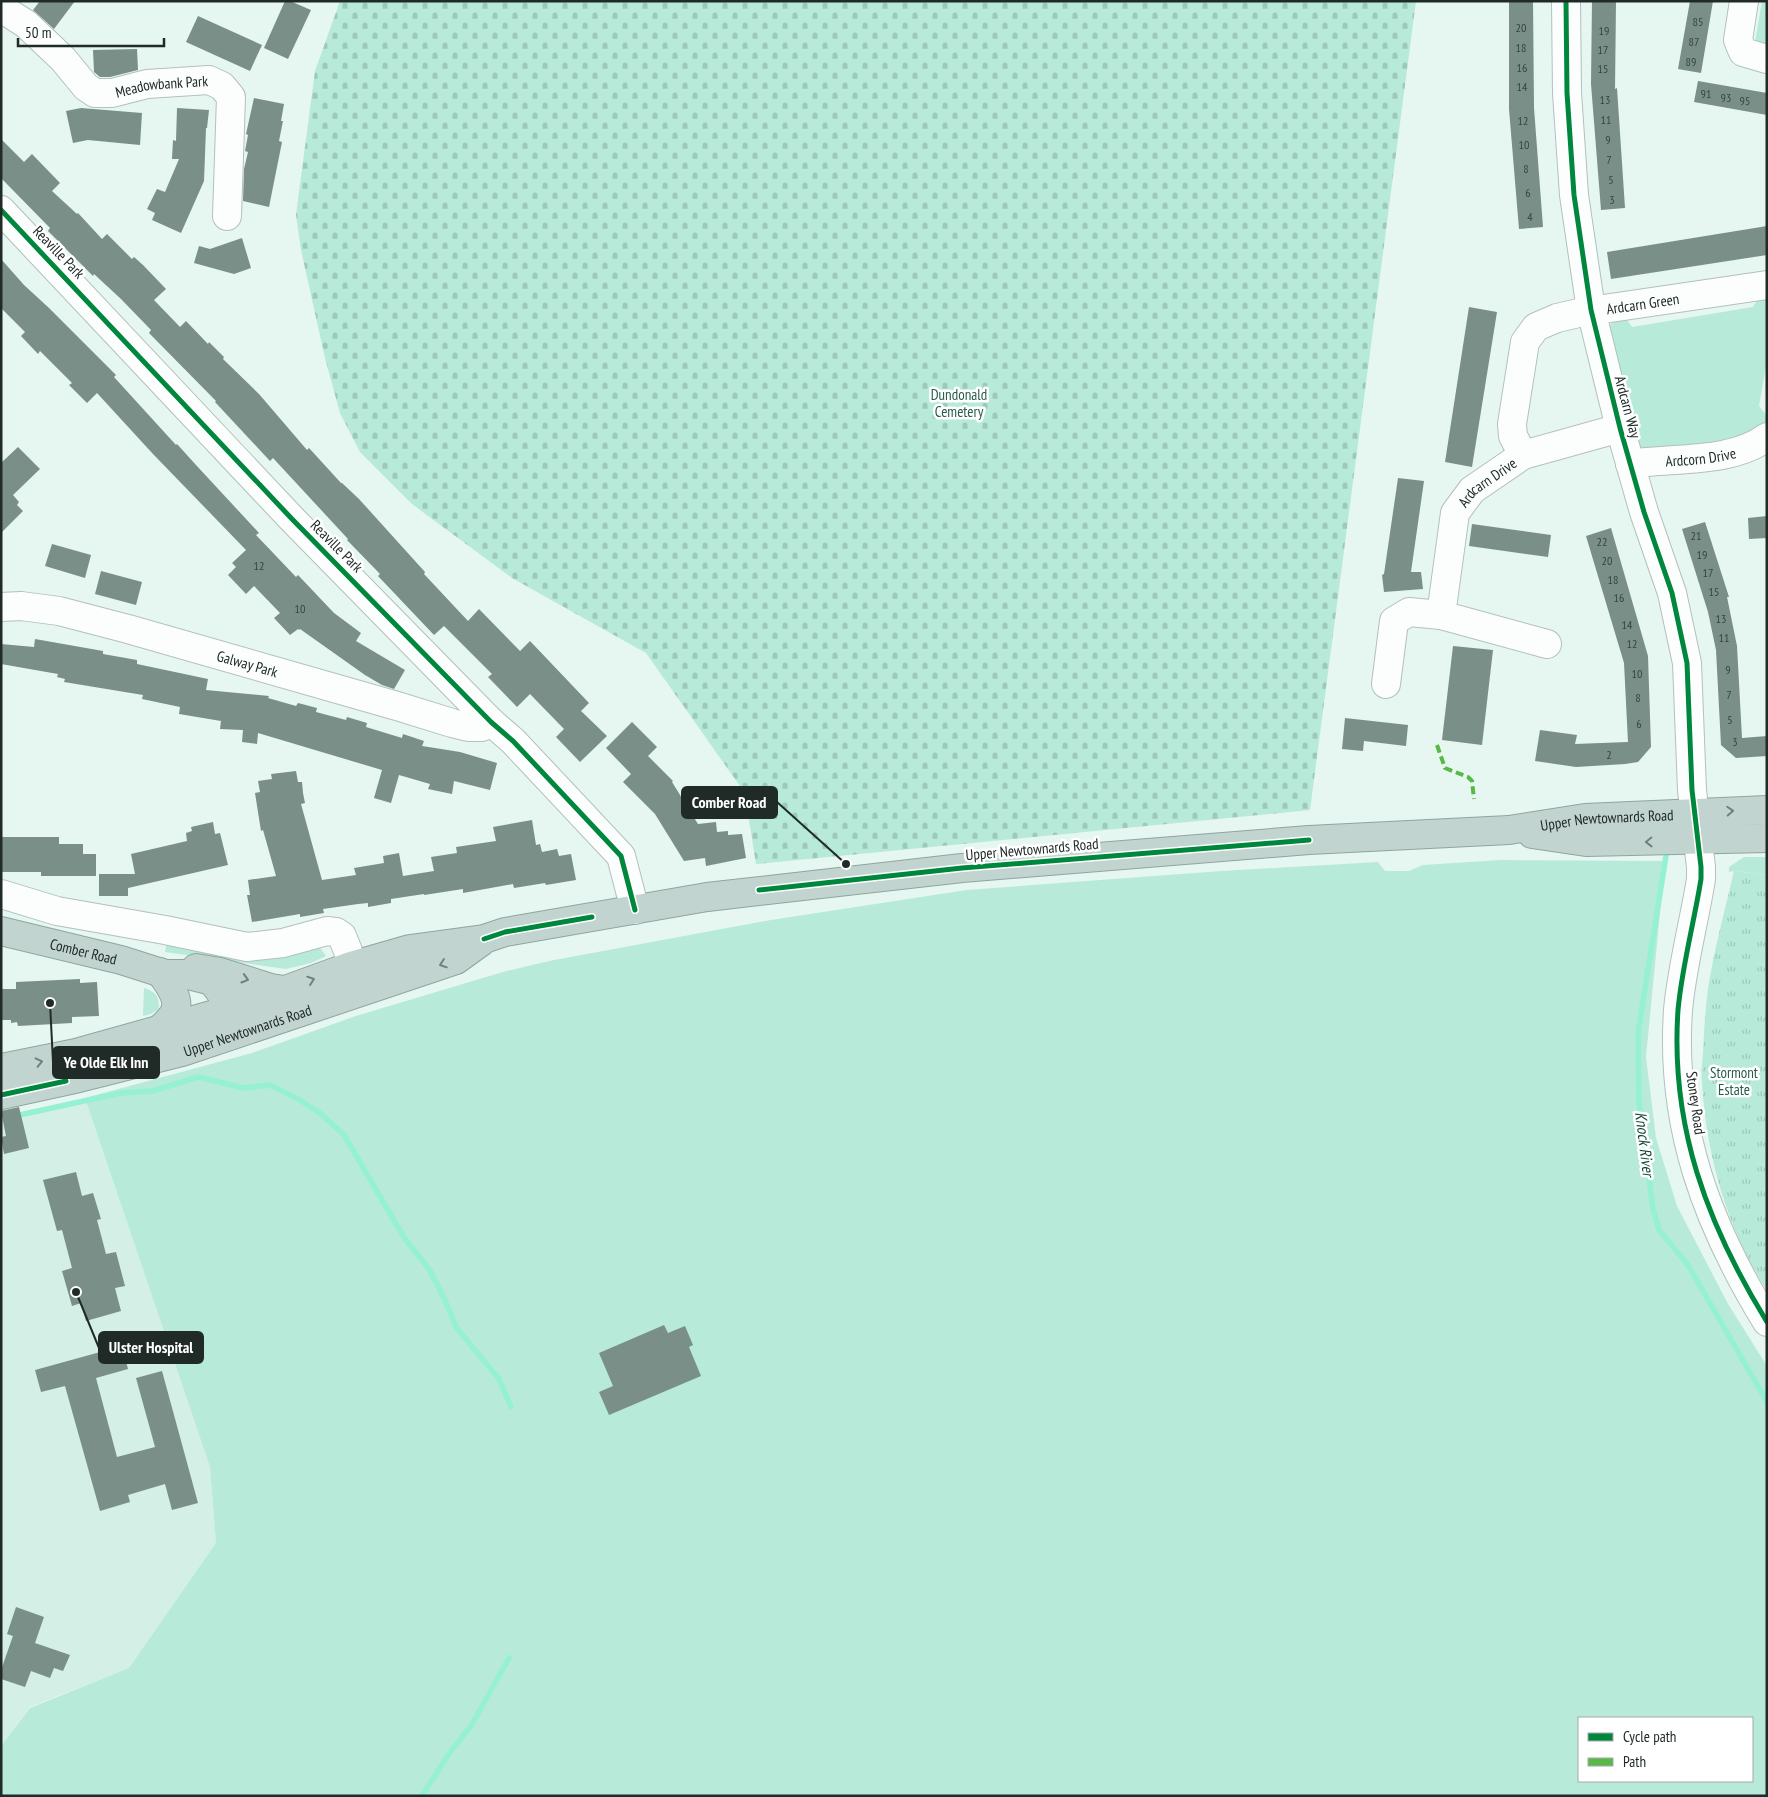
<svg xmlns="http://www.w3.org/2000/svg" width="1768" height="1797" font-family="'PT Sans Narrow',sans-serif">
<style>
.built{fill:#d4efe5}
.grass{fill:#b7ead9;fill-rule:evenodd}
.cemetery{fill:url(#cemetery-stones)}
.park{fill:url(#park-tufts)}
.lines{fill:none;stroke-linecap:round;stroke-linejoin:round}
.stream{stroke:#95f0d4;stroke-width:5.5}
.building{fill:#798f88}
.minor-casing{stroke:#b3c0bb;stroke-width:30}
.highway-casing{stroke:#8ea69f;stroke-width:30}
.minor{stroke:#fbfefd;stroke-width:28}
.highway{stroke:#c2d4cf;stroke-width:28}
.quiet{stroke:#58b947;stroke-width:4;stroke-dasharray:8 4;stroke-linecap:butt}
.cycleway-casing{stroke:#fff;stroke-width:8}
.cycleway{stroke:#00873e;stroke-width:5}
.oneway{stroke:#71807b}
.labels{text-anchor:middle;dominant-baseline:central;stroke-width:5;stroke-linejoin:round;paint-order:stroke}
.number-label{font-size:12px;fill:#36443f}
.street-label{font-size:15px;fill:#202b27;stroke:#fff}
.park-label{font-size:15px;fill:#285c4c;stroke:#fff}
.water-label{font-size:16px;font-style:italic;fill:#114839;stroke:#fff}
.leader{fill:none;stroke:#202b27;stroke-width:2}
.callout-dot{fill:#202b27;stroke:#fff;stroke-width:2}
.callout{fill:#202b27;stroke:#202b27;stroke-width:2}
.callout-label{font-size:16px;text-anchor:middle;font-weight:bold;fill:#fff}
</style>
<defs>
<pattern id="cemetery-stones" width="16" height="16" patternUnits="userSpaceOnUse" patternTransform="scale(1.25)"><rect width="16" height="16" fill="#b7ead9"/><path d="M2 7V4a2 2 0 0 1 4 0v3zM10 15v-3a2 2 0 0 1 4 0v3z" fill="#9dc9ba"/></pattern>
<pattern id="park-tufts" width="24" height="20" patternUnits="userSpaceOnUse" patternTransform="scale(1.25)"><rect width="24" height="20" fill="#b7ead9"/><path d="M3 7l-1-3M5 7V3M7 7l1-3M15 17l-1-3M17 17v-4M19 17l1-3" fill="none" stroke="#9dc9ba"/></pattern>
</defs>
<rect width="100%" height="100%" fill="#e6f6f0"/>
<path class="built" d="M85 1098 210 1467 216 1543 129 1668 30 1707 1 1746V1117Z"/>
<path class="grass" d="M1762 1H1767V52L1755 42Z
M1767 293V360L1759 406 1767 416V422L1758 436 1743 445 1643 451 1633 441 1607 328 1622 313 1632 327 1753 307 1761 294Z
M1744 857H1767V875L1735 871 1729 872V867Z
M1501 860 1665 861 1646 1057 1656 1138 1677 1206 1728 1304 1767 1366V1796H1V1746L30 1708 129 1668 216 1543 210 1467 85 1098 252 1053 356 1016 503 972 549 961 771 920 967 890 1222 871 1378 862 1385 871H1409L1423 865ZM1579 1718H1752V1781H1579Z
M167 943 313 944 321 949 326 956 311 963 286 969 165 952Z
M144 988C156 992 159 996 159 1009L151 1014 143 1016Z"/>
<path class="cemetery" d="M340 1H1416L1310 810 756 864 749 820 740 786 646 653 512 578 412 504 360 452 340 413 325 358 301 250 296 215 315 71Z"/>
<path class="park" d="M1734 871 1767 875V1291C1727 1228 1707 1158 1702 1084 1701 1074 1702 1064 1703 1054 1704 1032 1705 1011 1708 989 1714 950 1725 910 1734 871Z"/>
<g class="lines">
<path class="stream" d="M1666 856 1638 1033 1639 1100 1653 1209 1659 1230 1688 1265 1767 1402
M1 1119 121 1093 153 1091 198 1077 244 1088 270 1085 298 1099 320 1113 344 1135 405 1239 429 1269 444 1298 456 1327 499 1379 511 1407
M422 1796 450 1752 471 1726 509 1658"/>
</g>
<path class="building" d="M40 1H75L54 29 33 10Z
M285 1H290L311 10 288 59 264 48Z
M1509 1H1533L1534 108 1543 227 1519 229 1509 109Z
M1592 1H1616L1615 89 1617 88 1625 208 1601 210 1591 84Z
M1690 1H1713L1701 73 1678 69Z
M198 16 262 45 250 71 186 42Z
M137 49 138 70 110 77H100L94 72 93 50Z
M1698 81 1767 93V115L1694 102Z
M254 98 284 104 281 121H283L279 141 282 142 269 207 243 201 244 169 248 152 245 151 248 135 246 134Z
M81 108 142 113 140 145 88 140 73 143 66 111Z
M177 108 209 110 207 128H206L204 181 181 233 152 220 155 213 147 209 157 189 165 192 179 159H172L173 140 176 141Z
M1 139 24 162 32 154 60 183 52 191 77 214 78 213 102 239 107 234 132 259 134 257 143 265 166 289 154 300 180 327 186 321 208 344 209 342 224 357 223 359 259 394 307 450 309 448 341 483H342L359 499 425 572 424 574 468 621 479 609 520 651 530 641 589 703 581 711 607 736 580 762 556 737 564 729 530 694 517 707 488 677 492 674 444 626 434 635 378 576 380 574 347 540 348 539 273 458 270 461 215 402 216 401 149 333 151 330 121 299 94 274 93 276 48 231 50 228 1 178Z
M1767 226V255L1611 279 1607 252Z
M242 238 251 268 234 274 194 263 199 246 210 249Z
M1 259 24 285 49 308 116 375 114 377 176 445 177 444 196 465 259 533 256 535 296 577 298 575 334 613 361 633 356 641 405 670 394 689 382 685 365 675 300 629 299 630 298 629 290 635 274 618 280 613 254 586 246 594 228 575 236 567 232 563 246 550 153 454 97 393 87 403 69 385 72 383 40 351 38 354 21 336 25 332 1 308Z
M1469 307 1497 312 1472 467 1445 462Z
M18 447 40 469 13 495 19 502 17 505 23 511 1 533V463Z
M1398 478 1424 481 1411 572H1421L1423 589 1384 592 1382 575 1384 574Z
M1767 516V538L1749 539 1748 518Z
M1705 522 1729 597H1727L1737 646 1742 738 1767 736V756L1736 758 1721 745 1716 650 1708 612 1682 529Z
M1472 524 1551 535 1548 557 1469 546Z
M1611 528 1648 656 1651 747 1638 762 1625 764 1576 767 1535 761 1540 730 1577 735 1575 744 1628 742 1624 663 1586 536Z
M52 544 91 555 85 578 45 566Z
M101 571 142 582 136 605 95 594Z
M35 639 103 651V654L137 660V664L208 679 206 690 269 696 268 698 296 706 298 703 317 708 316 712 346 720 347 717 367 723 366 727 402 738 403 734 424 741 422 746 460 752 497 763 490 790 454 781 452 794 428 789 430 784 399 775 391 803 374 798 382 770 258 733 257 744 242 742 243 730 220 729 221 721 179 714 180 707 142 699 143 695 64 682 65 679 57 677 58 674 1 664V644L34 647Z
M1453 646 1493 650 1482 745 1442 740Z
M1345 718 1408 725 1406 746 1364 741 1363 751 1342 749Z
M632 722 657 747 648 756 673 781 672 782 698 824 716 822 717 832 728 831V835L742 834 746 858 706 866 705 858 684 861 655 814 623 782 631 774 606 748Z
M296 771 298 782H302L303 793 305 803 301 804 322 880 356 875 354 868 384 863 383 856 399 853 403 876 434 871 431 857 457 853 456 847 496 841 493 827 532 820 536 845 540 844 542 852 557 849 559 856 571 854 576 880 546 885 545 883 514 888 513 884 463 893V889L424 895V894L391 899V903L368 907V903L358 904 323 909 324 913 300 917V914L252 922 247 895H250L248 880 276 876 263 830 261 831 255 793 260 792 258 781 272 779 271 774Z
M213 822 215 834 220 833 228 865 128 888V896H99V874H135L131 854 187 841 186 833 192 831 191 827Z
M1 837H59V844H83V854H96V876H41V872H1Z
M80 979V983L97 982 99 1016 72 1017V1023L18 1026 17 1022 11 1023V1020H1V989H16V982Z
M19 1107 29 1148 4 1154 1 1137 6 1136 1 1111Z
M76 1172 82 1196 93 1193 101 1219 97 1220 106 1254 116 1252 125 1286 115 1288 121 1311 86 1321 81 1303 72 1306 62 1271 72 1268 62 1230 57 1231 43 1180Z
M664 1325 668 1333 685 1326 693 1345 689 1347 701 1376 609 1415 599 1392 613 1386 599 1353Z
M122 1346 128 1369 96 1378 117 1457 155 1447 136 1378 162 1371 198 1503 172 1510 165 1484 128 1495 130 1502 100 1511 65 1386 41 1392 35 1370Z
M16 1607 44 1617 35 1643 70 1655 63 1671 54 1668 50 1678 31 1671 25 1687 1 1679V1670L13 1636 7 1634Z"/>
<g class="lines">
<defs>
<g id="minor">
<path d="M1566 1 1567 93 1574 195 1591 310 1620 428 1644 512 1672 593 1687 663 1692 790 1701 867V879C1694 923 1682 966 1678 1010 1670 1126 1707 1224 1767 1322"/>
<path d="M1744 1 1738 40 1743 52 1767 59"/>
<path id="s1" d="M1 8 26 24 63 59 86 87 95 93H112L147 84 209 80 222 86 231 97 227 216"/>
<path d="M1 210 292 519 491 722 513 741 621 856 635 910"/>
<path id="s2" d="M1523 455 1513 436 1512 424 1525 342 1536 327 1557 318 1583 312 1767 285"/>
<path id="s3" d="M1630 464C1673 457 1731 464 1767 437"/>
<path id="s4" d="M1 607 21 606 59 611 128 629 397 706 452 723 468 727H482L491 722"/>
<path id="s5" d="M1441 615 1455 513 1472 490 1523 455 1620 428"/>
<path d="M1386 684 1394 621 1409 612 1441 615 1547 644"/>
<path d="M1 894 57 911 165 930 247 947 283 943 327 931 336 932 342 936 348 951 351 966"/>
</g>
<g id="highway">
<path d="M1532 834 1586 842 1767 838"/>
<path id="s6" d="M1 931 121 960 165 974H184L212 981 233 1009 237 1025"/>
<path d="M196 968 220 972 271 988 284 990"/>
<path d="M159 1030C164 1025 169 1021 173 1015 183 1001 168 983 160 972"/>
<path id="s7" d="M1 1068 76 1053 233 1009 351 966 410 949 484 939 505 932 707 897 962 868 1309 840 1509 830 1585 818 1767 810"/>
<path id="s8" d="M1 1095 79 1078 182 1052 456 960 481 942"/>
</g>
</defs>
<use href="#minor" class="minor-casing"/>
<use href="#highway" class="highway-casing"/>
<use href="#minor" class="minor"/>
<use href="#highway" class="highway"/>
<path class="quiet" d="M1437 745 1445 768 1468 777 1472 781 1474 799"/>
<defs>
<path id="cycleway" d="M1566 1 1567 93 1574 195 1591 310 1620 428 1644 512 1672 593 1687 663 1692 790 1701 867V879C1694 923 1682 966 1678 1010 1670 1126 1707 1224 1767 1322
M1 210 292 519 491 722 513 741 621 856 635 910
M759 890 962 868 1309 840
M484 939 505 932 592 917
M1 1095 66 1081"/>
</defs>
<use href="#cycleway" class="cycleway-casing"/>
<use href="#cycleway" class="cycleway"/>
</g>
<defs><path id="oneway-chevron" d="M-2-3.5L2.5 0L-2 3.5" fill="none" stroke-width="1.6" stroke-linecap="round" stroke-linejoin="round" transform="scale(1.25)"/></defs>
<g class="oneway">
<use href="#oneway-chevron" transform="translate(1730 811) rotate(-3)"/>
<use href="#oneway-chevron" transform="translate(1649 842) rotate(179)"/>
<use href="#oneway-chevron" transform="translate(443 964) rotate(161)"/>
<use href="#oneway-chevron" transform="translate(245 979) rotate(17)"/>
<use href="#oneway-chevron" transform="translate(311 980) rotate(-19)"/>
<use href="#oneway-chevron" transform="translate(39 1062) rotate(-13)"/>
</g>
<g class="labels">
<g class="number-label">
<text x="1698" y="21">85</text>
<text x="1521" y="27">20</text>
<text x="1604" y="30">19</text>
<text x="1694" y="41">87</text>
<text x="1521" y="47">18</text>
<text x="1603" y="49">17</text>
<text x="1691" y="61">89</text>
<text x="1522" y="67">16</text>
<text x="1603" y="68">15</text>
<text x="1522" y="86">14</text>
<text x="1706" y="93">91</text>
<text x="1726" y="97">93</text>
<text x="1605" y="99">13</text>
<text x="1745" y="100">95</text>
<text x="1606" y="119">11</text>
<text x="1523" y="120">12</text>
<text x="1608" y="139">9</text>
<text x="1524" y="144">10</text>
<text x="1609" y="159">7</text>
<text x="1526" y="168">8</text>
<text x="1611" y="179">5</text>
<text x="1528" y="192">6</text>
<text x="1612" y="199">3</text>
<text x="1530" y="216">4</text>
<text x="1696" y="535">21</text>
<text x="1602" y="541">22</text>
<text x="1702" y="554">19</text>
<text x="1607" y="560">20</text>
<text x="259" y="565">12</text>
<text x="1708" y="572">17</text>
<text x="1613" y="579">18</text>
<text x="1714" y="591">15</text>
<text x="1619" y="597">16</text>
<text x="300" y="608">10</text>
<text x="1721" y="618">13</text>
<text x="1627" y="624">14</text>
<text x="1724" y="637">11</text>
<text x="1632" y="643">12</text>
<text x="1728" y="669">9</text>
<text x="1637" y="673">10</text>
<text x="1729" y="694">7</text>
<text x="1638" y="697">8</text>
<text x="1730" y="719">5</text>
<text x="1639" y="723">6</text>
<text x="1735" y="741">3</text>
<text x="1609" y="754">2</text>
</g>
<g class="street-label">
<text stroke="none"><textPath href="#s1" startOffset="195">Meadowbank Park</textPath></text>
<text transform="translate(59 252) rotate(46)">Reaville Park</text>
<text stroke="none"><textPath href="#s2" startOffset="245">Ardcarn Green</textPath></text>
<text transform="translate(1628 407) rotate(75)">Ardcarn Way</text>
<text stroke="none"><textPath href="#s3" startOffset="71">Ardcorn Drive</textPath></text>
<text stroke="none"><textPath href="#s5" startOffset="148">Ardcarn Drive</textPath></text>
<text transform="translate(337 546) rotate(45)">Reaville Park</text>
<text stroke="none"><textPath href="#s4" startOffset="254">Galway Park</textPath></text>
<text stroke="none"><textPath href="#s7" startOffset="1632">Upper Newtownards Road</textPath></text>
<text transform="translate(1032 849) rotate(-5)">Upper Newtownards Road</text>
<text stroke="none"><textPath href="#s6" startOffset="85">Comber Road</textPath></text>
<text stroke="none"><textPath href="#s8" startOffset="255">Upper Newtownards Road</textPath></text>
<text transform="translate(1696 1103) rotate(82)">Stoney Road</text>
</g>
<g class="park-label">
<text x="959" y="394">Dundonald<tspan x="959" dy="17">Cemetery</tspan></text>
<text x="1734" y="1072">Stormont<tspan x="1734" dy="17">Estate</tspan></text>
</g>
<g class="water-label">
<text transform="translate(1645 1144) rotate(83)">Knock River</text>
</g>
</g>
<path class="leader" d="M846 864L777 802M50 1003L53 1062M76 1292L99 1348"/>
<g class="callout-dot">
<circle cx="846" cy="864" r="5"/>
<circle cx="50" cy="1003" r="5"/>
<circle cx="76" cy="1292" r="5"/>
</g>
<g class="callout">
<rect x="682" y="787" width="95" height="31" rx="5"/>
<rect x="53" y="1047" width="106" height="31" rx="5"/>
<rect x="99" y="1332" width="104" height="31" rx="5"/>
</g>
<g class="callout-label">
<text x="729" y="808">Comber Road</text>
<text x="106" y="1068">Ye Olde Elk Inn</text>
<text x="151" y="1353">Ulster Hospital</text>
</g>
<rect width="1768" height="1797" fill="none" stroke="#202b27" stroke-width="5"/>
<rect x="1578" y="1717" width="175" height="65" fill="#ffffff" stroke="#a6aaa9"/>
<rect x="1588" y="1733" width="25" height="8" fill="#00873e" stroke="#a6aaa9"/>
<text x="1623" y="1742" font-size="15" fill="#202b27">Cycle path</text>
<rect x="1588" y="1758" width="25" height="8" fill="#58b947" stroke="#a6aaa9"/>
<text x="1623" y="1767" font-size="15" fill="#202b27">Path</text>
<path d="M18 38v8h146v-8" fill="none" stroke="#202b27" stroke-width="2.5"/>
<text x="25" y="38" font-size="15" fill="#202b27" stroke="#ffffff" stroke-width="4" paint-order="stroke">50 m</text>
</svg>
